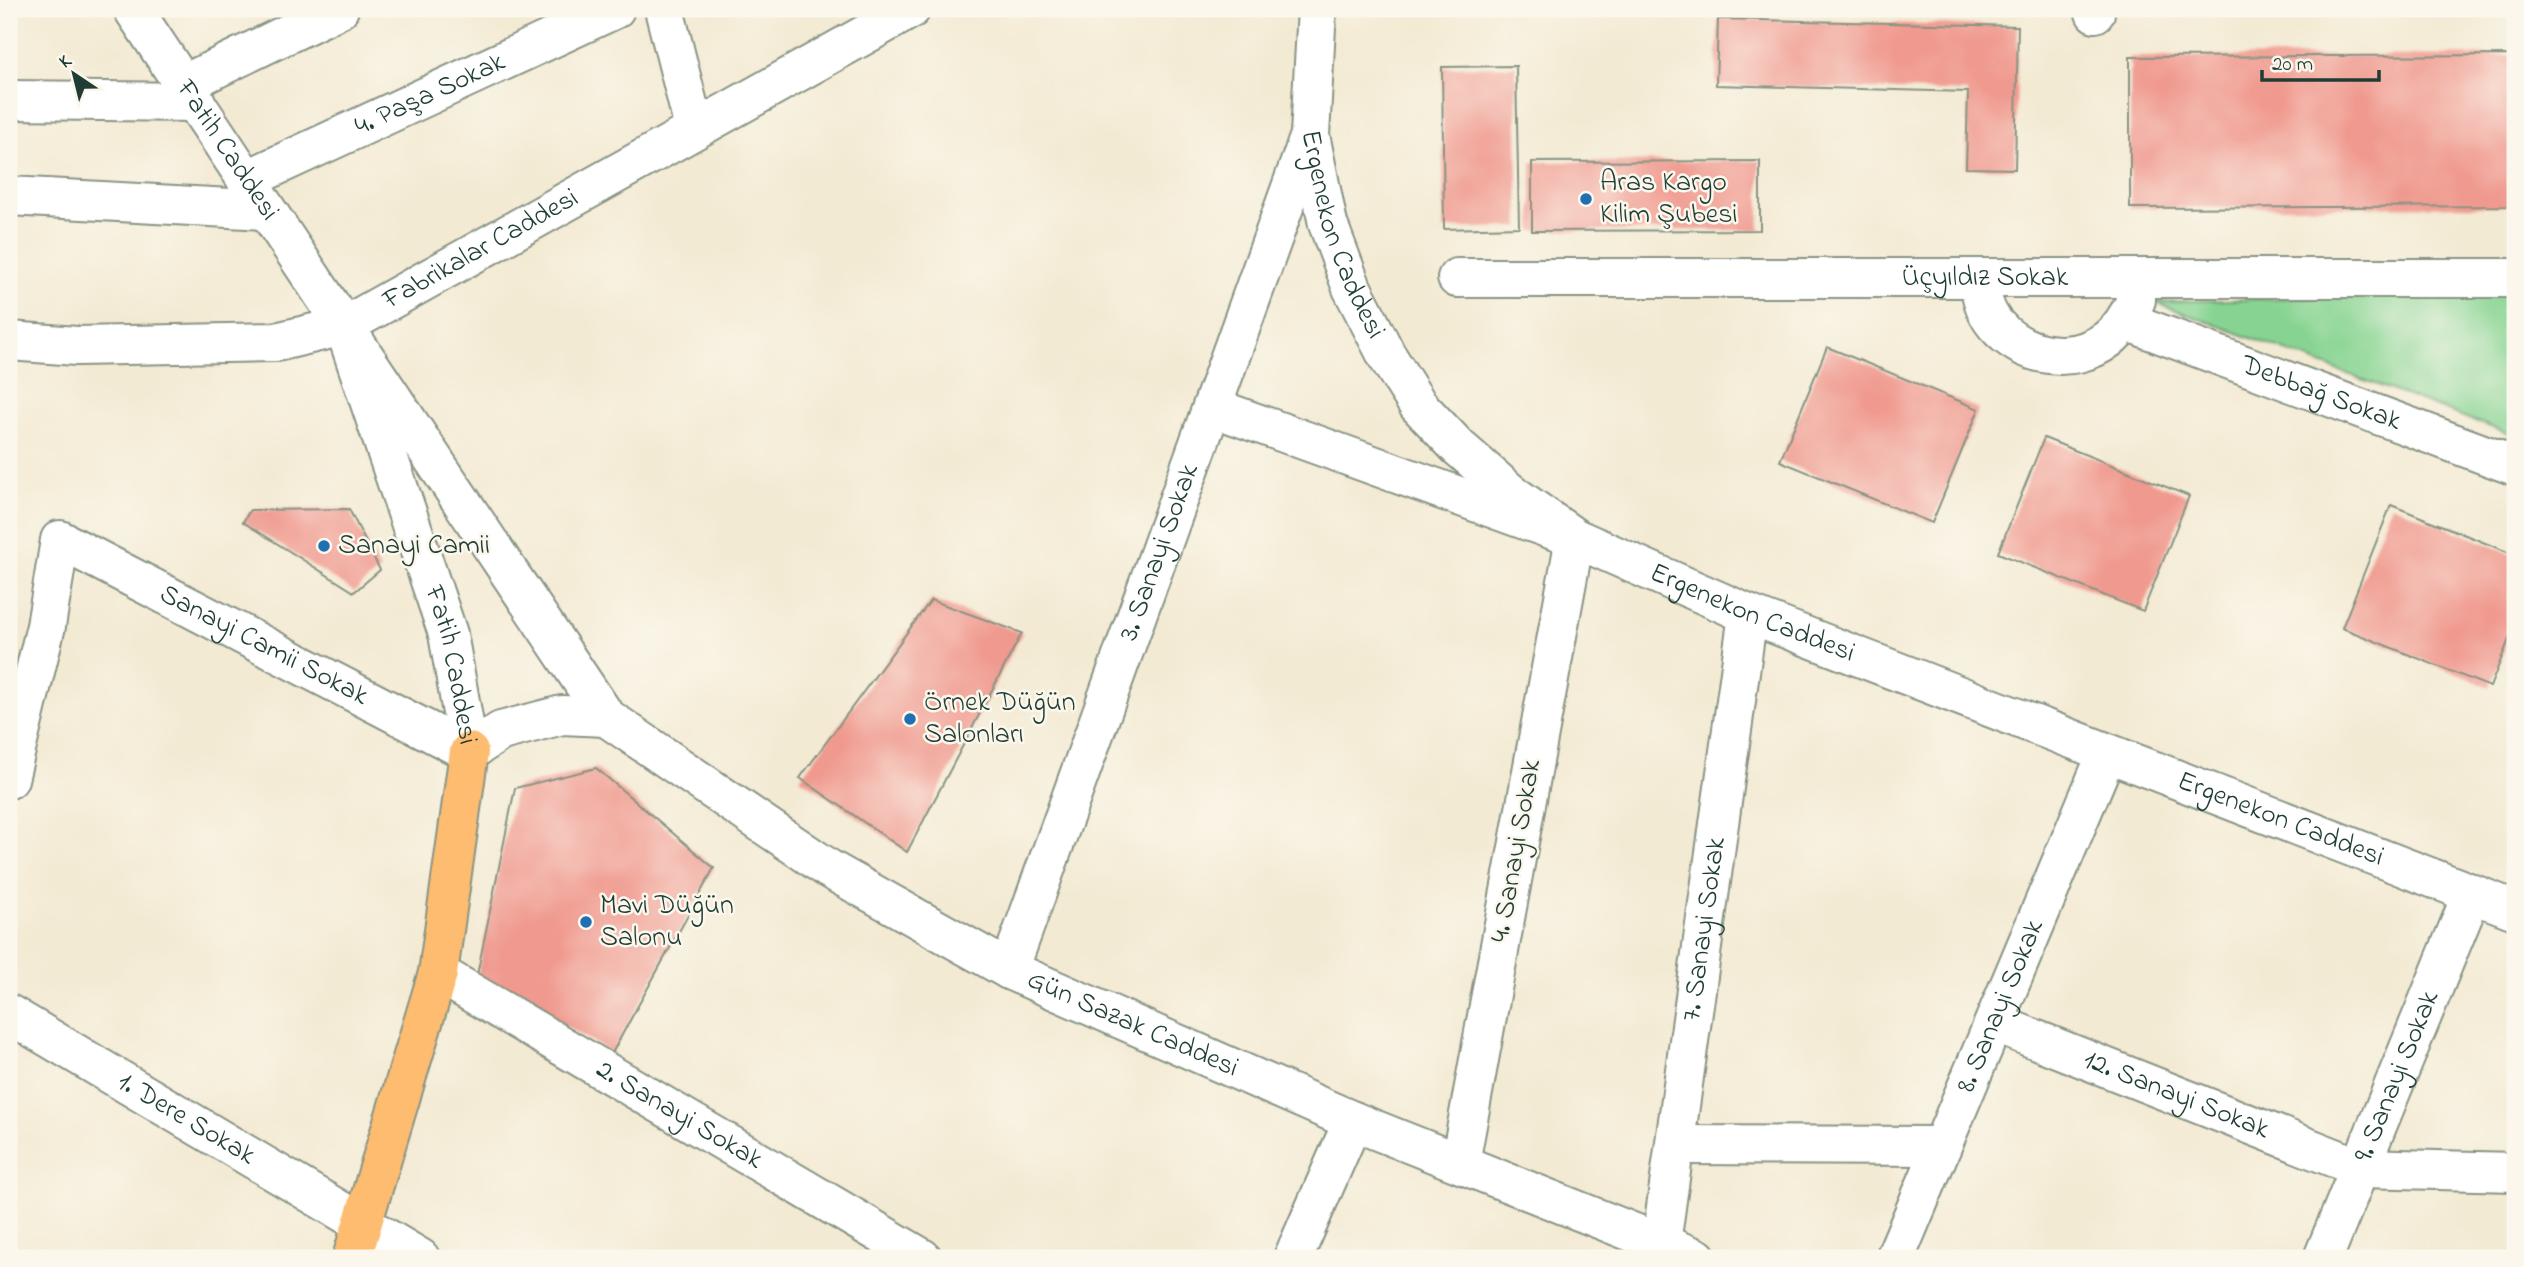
<svg xmlns="http://www.w3.org/2000/svg" width="2524" height="1267" font-family="'Indie Flower',sans-serif">
<style>
.green{fill:#87d492;stroke:#538863;stroke-width:2}
.building{fill:#f09a8f}
.lines{fill:none;stroke-linecap:round;stroke-linejoin:round}
.minor-casing{stroke:#899484;stroke-width:42}
.major-casing{stroke:#899484;stroke-width:42}
.minor{stroke:#fff;stroke-width:38}
.major{stroke:#fdbc70;stroke-width:38}
.poi-dot{fill:#1f6fb2;stroke:#fbf7ec;stroke-width:2.5}
.labels{text-anchor:middle;dominant-baseline:central;stroke-width:5;stroke-linejoin:round;paint-order:stroke}
.street-label{font-size:28px;fill:#1f3d34;stroke:#fbf7ec}
.poi-label{font-size:28px;fill:#1f3d34;stroke:#fbf7ec;text-anchor:start}
</style>
<rect width="100%" height="100%" fill="#fbf7ec"/>
<filter id="ink" filterUnits="userSpaceOnUse"><feTurbulence type="fractalNoise" baseFrequency=".0143" numOctaves="2"/><feDisplacementMap in="SourceGraphic" scale="14" xChannelSelector="R" yChannelSelector="G"/><feConvolveMatrix kernelMatrix="1 2 1 2 8 2 1 2 1" color-interpolation-filters="sRGB"/></filter>
<filter id="wash" filterUnits="userSpaceOnUse"><feTurbulence type="fractalNoise" baseFrequency=".00686" numOctaves="4" result="noise"/><feDisplacementMap in="SourceGraphic" scale="28" xChannelSelector="R" yChannelSelector="G"/><feGaussianBlur stdDeviation="1.57" result="paint"/><feColorMatrix in="noise" values="0 0 0 0 0 0 0 0 0 0 0 0 0 0 0 0 0 1.4 0 .05"/><feComposite in="paint" operator="in"/></filter>
<g filter="url(#wash)">
<rect width="100%" height="100%" fill="#f3ead3"/>
<path class="green" d="M2515 292V436L2154 302Z"/>
<g id="blocks">
<path class="building" d="M1718 19 2018 26 2015 169 1966 168 1968 92 1716 85Z
M2515 55V206L2130 208V57Z
M1516 66 1519 227 1444 229 1442 67Z
M1760 161V230L1532 231V162Z
M1827 347 1979 409 1932 523 1780 461Z
M2044 438 2189 496 2143 611 1998 553Z
M2391 505 2515 555V624L2490 687 2342 628Z
M349 509 380 570 354 592 243 522 250 510Z
M931 600 1022 633 907 852 800 778Z
M596 768 714 868 612 1053 477 975 515 788Z"/>
</g>
</g>
<g filter="url(#ink)">
<use href="#blocks" fill-opacity="0" stroke="#899484" stroke-width="2"/>
<g class="lines">
<defs>
<g id="minor">
<path id="s1" d="M133 9 344 326 448 634 469 752"/>
<path d="M664 9 694 128"/>
<path id="s2" d="M1317 9 1310 135 1328 224 1352 288 1387 356 1418 405 1458 447 1512 494 1575 538 1748 614 2515 910"/>
<path d="M2094 9 2095 13"/>
<path d="M184 84 339 9"/>
<path d="M9 100 196 102"/>
<path id="s3" d="M246 180 615 9"/>
<path d="M9 196 266 210"/>
<path id="s4" d="M1457 278H2515"/>
<path d="M1978 278C1981 294 1984 311 1995 324 2022 357 2073 366 2108 339 2121 329 2129 315 2136 300"/>
<path id="s5" d="M2126 321 2515 466"/>
<path id="s6" d="M344 326 606 717 829 869 1009 970 1353 1121 1697 1258"/>
<path id="s7" d="M9 341 77 346 276 342 344 326 911 9"/>
<path d="M1212 407 1575 538 1460 1163"/>
<path d="M469 752 501 731 562 715 606 717"/>
<path id="s8" d="M9 779 46 626 60 540 469 752"/>
<path id="s9" d="M1009 970 1310 135"/>
<path id="s10" d="M438 973 922 1258"/>
<path id="s11" d="M9 1014 420 1258"/>
<path id="s12" d="M1994 1023 2360 1168 2515 1172"/>
<path d="M1676 1145 1942 1146"/>
<path d="M1293 1258 1353 1121"/>
<path id="s13" d="M1659 1258 1748 614"/>
<path id="s14" d="M1895 1258 2107 753"/>
<path id="s15" d="M2323 1258 2472 894"/>
</g>
<path id="major" d="M352 1258 438 973 469 752"/>
</defs>
<use href="#minor" class="minor-casing"/>
<use href="#major" class="major-casing"/>
<use href="#minor" class="minor"/>
<use href="#major" class="major"/>
</g>
</g>
<g class="poi-dot">
<circle cx="1586" cy="199" r="7"/>
<circle cx="324" cy="546" r="7"/>
<circle cx="910" cy="719" r="7"/>
<circle cx="586" cy="922" r="7"/>
</g>
<g class="labels">
<g class="street-label">
<text stroke="none"><textPath href="#s3" startOffset="203">4. Paşa Sokak</textPath></text>
<text stroke="none"><textPath href="#s1" startOffset="170">Fatih Caddesi</textPath></text>
<text stroke="none"><textPath href="#s2" startOffset="231">Ergenekon Caddesi</textPath></text>
<text stroke="none"><textPath href="#s7" startOffset="494">Fabrikalar Caddesi</textPath></text>
<text stroke="none"><textPath href="#s4" startOffset="528">Üçyıldız Sokak</textPath></text>
<text stroke="none"><textPath href="#s5" startOffset="208">Debbağ Sokak</textPath></text>
<text stroke="none"><textPath href="#s9" startOffset="444">3. Sanayi Sokak</textPath></text>
<text stroke="none"><textPath href="#s2" startOffset="819">Ergenekon Caddesi</textPath></text>
<text stroke="none"><textPath href="#s8" startOffset="474">Sanayi Camii Sokak</textPath></text>
<text stroke="none"><textPath href="#s1" startOffset="737">Fatih Caddesi</textPath></text>
<text stroke="none"><textPath href="#s2" startOffset="1386">Ergenekon Caddesi</textPath></text>
<text transform="translate(1517 851) rotate(-80)">4. Sanayi Sokak</text>
<text stroke="none"><textPath href="#s13" startOffset="332">7. Sanayi Sokak</textPath></text>
<text stroke="none"><textPath href="#s14" startOffset="273">8. Sanayi Sokak</textPath></text>
<text stroke="none"><textPath href="#s6" startOffset="1082">Gün Sazak Caddesi</textPath></text>
<text stroke="none"><textPath href="#s15" startOffset="196">9. Sanayi Sokak</textPath></text>
<text stroke="none"><textPath href="#s12" startOffset="196">12. Sanayi Sokak</textPath></text>
<text stroke="none"><textPath href="#s10" startOffset="280">2. Sanayi Sokak</textPath></text>
<text stroke="none"><textPath href="#s11" startOffset="206">1. Dere Sokak</textPath></text>
</g>
<g class="poi-label">
<text x="1600" y="183">Aras Kargo<tspan x="1600" dy="32">Kilim Şubesi</tspan></text>
<text x="338" y="546">Sanayi Camii</text>
<text x="924" y="703">Örnek Düğün<tspan x="924" dy="32">Salonları</tspan></text>
<text x="600" y="906">Mavi Düğün<tspan x="600" dy="32">Salonu</tspan></text>
</g>
</g>
<rect width="2524" height="1267" fill="none" stroke="#fbf7ec" stroke-width="35"/>
<g transform="translate(74 74) rotate(325)" stroke="#fbf7ec" stroke-width="5" paint-order="stroke">
<path d="M0-5L12 26L0 18L-12 26Z" fill="#1f3d34"/>
<text y="-10" font-size="19" font-weight="bold" text-anchor="middle" fill="#1f3d34">K</text>
</g>
<path d="M2262 70v10h117v-10" fill="none" stroke="#1f3d34" stroke-width="3.5"/>
<text x="2272" y="70" font-size="21" fill="#1f3d34" stroke="#fbf7ec" stroke-width="5" paint-order="stroke">20 m</text>
</svg>
